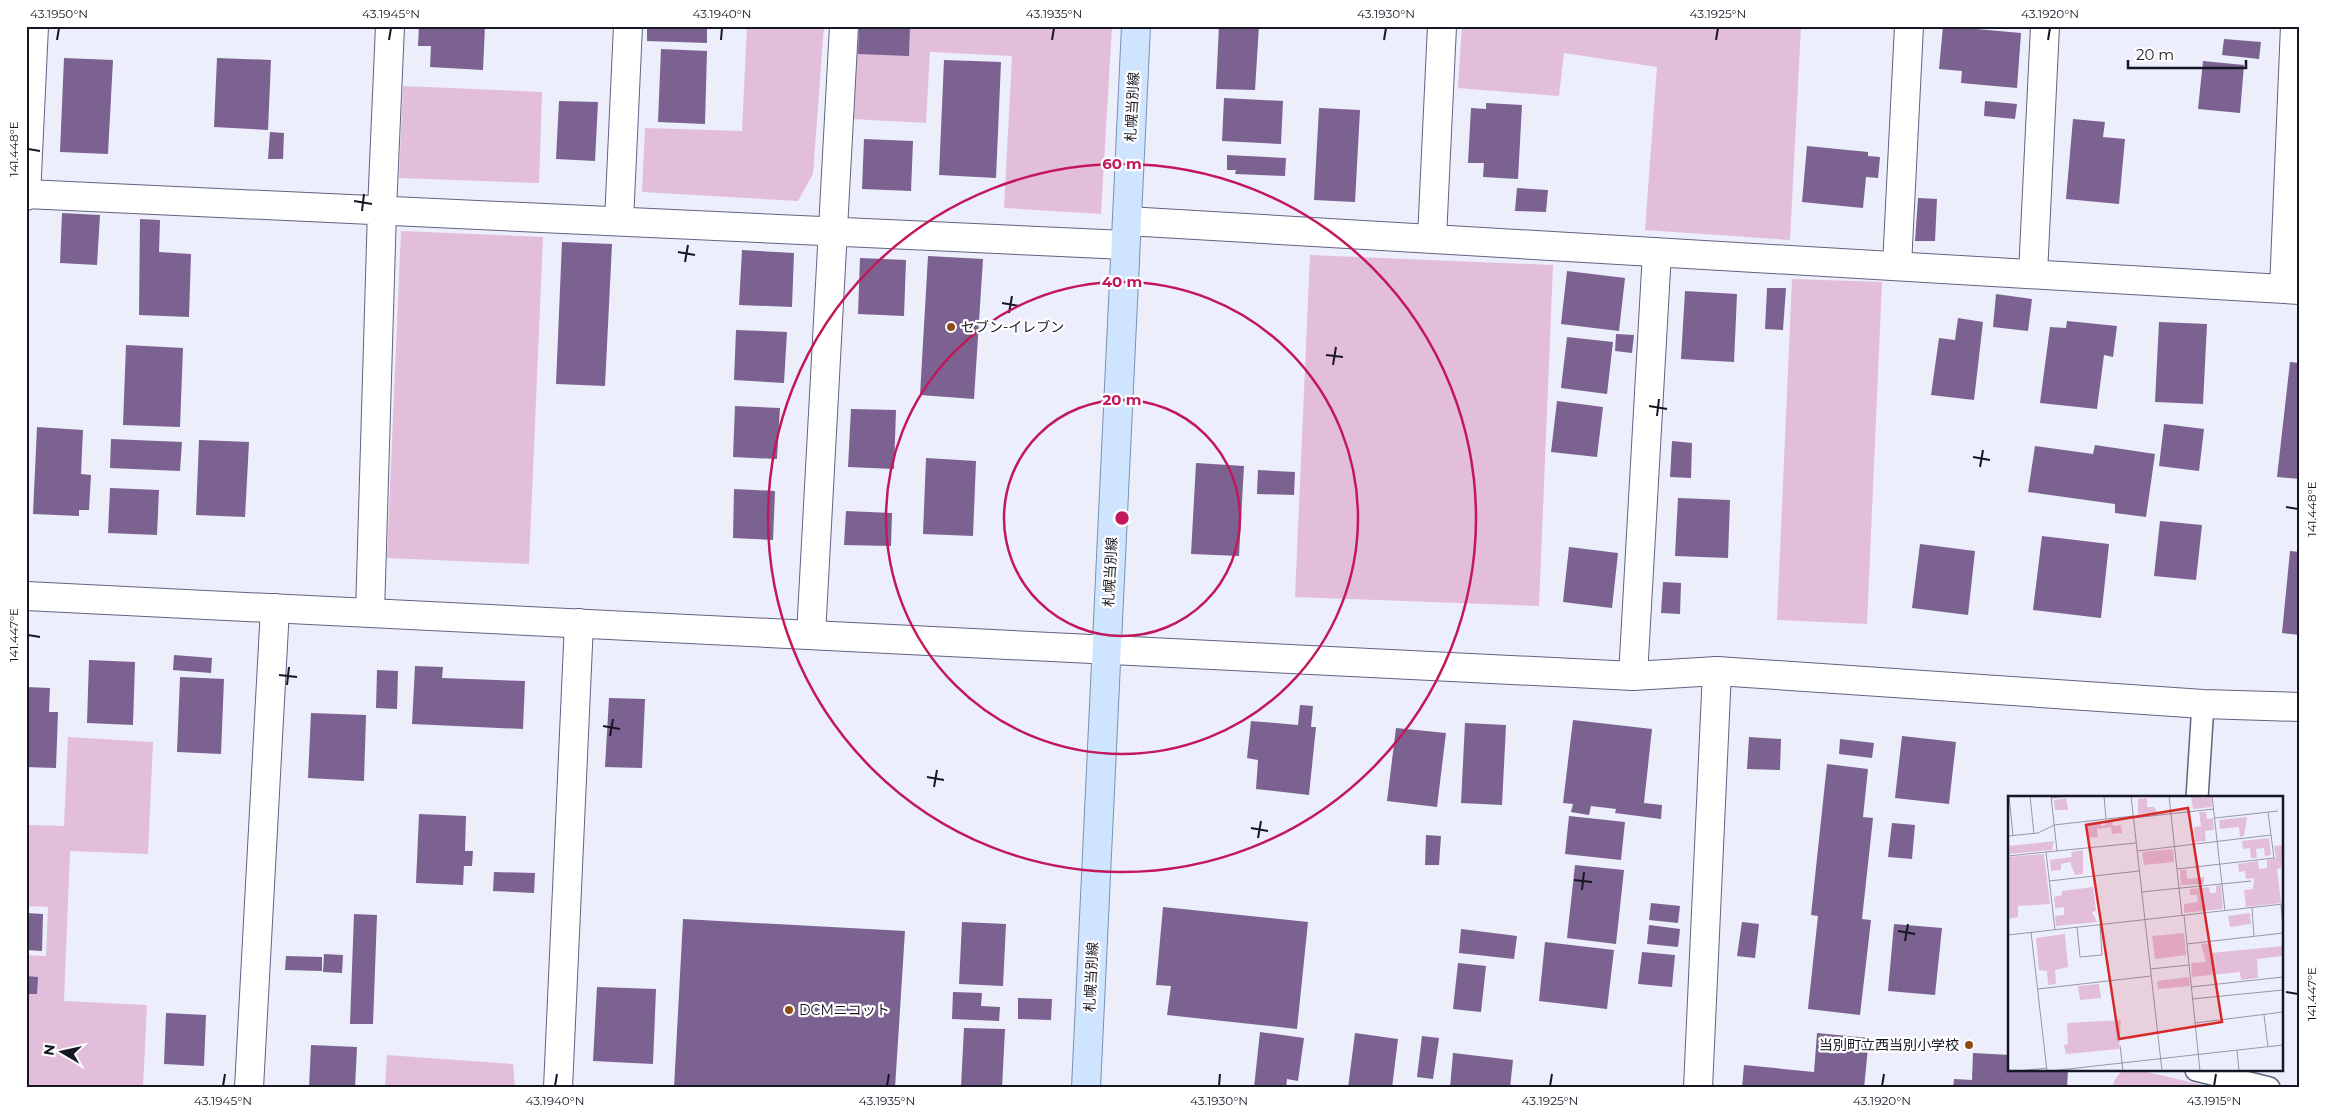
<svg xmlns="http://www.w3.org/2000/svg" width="2326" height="1114" font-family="Montserrat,'Noto Sans JP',sans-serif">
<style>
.green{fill:#e3beda}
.building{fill:#7b6291}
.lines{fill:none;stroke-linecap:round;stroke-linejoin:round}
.service-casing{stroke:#606380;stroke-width:24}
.minor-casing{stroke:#606380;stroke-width:30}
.tertiary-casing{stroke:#606380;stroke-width:30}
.primary-casing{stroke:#7991b1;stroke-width:30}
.service{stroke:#fff;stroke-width:21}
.minor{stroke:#fff;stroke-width:28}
.tertiary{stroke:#fff;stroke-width:28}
.primary{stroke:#cfe4fe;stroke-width:28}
.ticks{fill:none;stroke:#161723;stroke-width:2}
.ring{fill:none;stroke:#c2185b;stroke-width:2.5}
.poi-dot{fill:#8d4c16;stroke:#fff;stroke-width:2}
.labels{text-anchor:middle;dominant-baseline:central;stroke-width:4.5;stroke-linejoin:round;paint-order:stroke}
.street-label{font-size:14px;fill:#161723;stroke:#fff}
.poi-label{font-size:14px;fill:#161723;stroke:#fff;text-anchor:start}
.inset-road{fill:none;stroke:#9698a5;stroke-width:1}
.view{fill:#d62828;fill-opacity:0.15;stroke:#d62828;stroke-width:2.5}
.inset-edge{fill:none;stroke:#161723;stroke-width:2.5}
.centre{fill:#c2185b;stroke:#fff;stroke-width:2.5}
.ring-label{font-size:15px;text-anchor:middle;font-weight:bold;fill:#c2185b;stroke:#fff;stroke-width:4.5;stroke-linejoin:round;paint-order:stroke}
.neatline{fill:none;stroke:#161723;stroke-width:2}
.ticks-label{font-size:12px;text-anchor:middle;fill:#161723}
</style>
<rect width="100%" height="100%" fill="#eceefc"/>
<path class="green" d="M747 26H824L813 174 798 201 642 192 645 128 742 131Z
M857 26H1112L1101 214 1004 208 1012 56 930 52 926 123 852 119Z
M1462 26H1801L1790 240 1645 230 1657 67 1564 53 1559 96 1458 88Z
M403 86 542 92 539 183 399 178Z
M401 231 543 237 529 564 387 558Z
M1310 255 1553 265 1539 606 1295 597Z
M1792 279 1882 282 1867 624 1777 620Z
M68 737 153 742 148 854 70 851 64 1001 147 1005 143 1088H26V955L46 956 48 907 26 906V825L64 826Z
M387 1055 513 1064 515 1088H385Z
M2122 1070H2139L2215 1088H2113L2114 1081Z"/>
<path class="building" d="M419 26H485L483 70 430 67 431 46H418Z
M647 26H707V43L647 41Z
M859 26H910L909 56 858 54Z
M1219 26H1259L1255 90 1216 89Z
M1943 26 2021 33 2017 88 1961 83 1962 71 1939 69Z
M2224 39 2261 42 2259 59 2222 55Z
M661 49 707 51 705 124 658 122Z
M64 58 113 60 108 154 60 152Z
M217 58 271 60 268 130 214 127Z
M944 60 1001 62 996 178 939 175Z
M2203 61 2244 65 2240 113 2198 109Z
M1224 98 1283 101 1281 144 1222 141Z
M559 101 598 102 595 161 556 159Z
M1985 101 2017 104 2015 119 1984 116Z
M1486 103 1522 105 1518 179 1483 177 1484 163H1468L1471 108 1486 109Z
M1319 108 1360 110 1355 202 1314 200Z
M2073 119 2105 122 2103 137 2125 139 2119 204 2066 199Z
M270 132 284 133 283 159H268Z
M864 139 913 141 911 191 862 189Z
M1807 146 1868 152V156L1880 157 1878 178 1866 177 1863 208 1802 202Z
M1227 155 1286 158 1285 176 1235 174 1236 170H1227Z
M1517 188 1548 190 1546 212 1515 211Z
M1918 198 1937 199 1935 241H1915Z
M62 213 100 215 97 265 60 263Z
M140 219 160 220 159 252 191 254 189 317 139 315Z
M562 242 612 244 605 386 556 384Z
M742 250 794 253 792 307 739 305Z
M928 256 983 259 974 399 920 395Z
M860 258 906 260 904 316 858 314Z
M1567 271 1625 278 1619 331 1561 324Z
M1767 288H1786L1783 330 1765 329Z
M1685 291 1737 294 1734 362 1681 359Z
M1996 294 2032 299 2028 331 1993 327Z
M1958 318 1983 322 1974 400 1931 395 1939 338 1955 340Z
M2067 321 2117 326 2113 357 2104 355 2097 409 2040 403 2050 327 2066 328Z
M2159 322 2207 324 2203 404 2155 402Z
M736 330 787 332 784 383 734 380Z
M1616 334 1634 335 1632 353 1615 351Z
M1567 337 1613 342 1607 394 1561 388Z
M126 345 183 348 180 427 123 425Z
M2290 362 2300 363V479L2277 477Z
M1557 401 1603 407 1597 457 1551 452Z
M735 406 780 408 777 459 733 457Z
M851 409 896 410 894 469 848 467Z
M2164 424 2204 429 2199 471 2159 466Z
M37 427 83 430 81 474 91 475 89 510H79V516L33 514Z
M111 439 182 442 180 471 110 468Z
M199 440 249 442 245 517 196 515Z
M1672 441 1692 443 1691 478 1670 477Z
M2095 445 2155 454 2146 517 2115 513V504L2028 492 2035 446 2093 454Z
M926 458 976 461 973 536 923 534Z
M1196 463 1244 466 1239 556 1191 554Z
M1258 470 1295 472 1294 495 1257 494Z
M110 488 159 490 157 535 108 533Z
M734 489 775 491 773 540 733 538Z
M1678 498 1730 500 1728 558 1675 556Z
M846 511 892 513 891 546 844 545Z
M2160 521 2202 525 2196 580 2154 576Z
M2042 536 2109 544 2101 618 2033 610Z
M1920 544 1975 551 1968 615 1912 608Z
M1569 547 1618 553 1612 608 1563 602Z
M2290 551 2300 552V635L2282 633Z
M1663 582 1681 583 1680 614 1661 613Z
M174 655 212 658 211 673 173 670Z
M89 660 135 662 133 725 87 723Z
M415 666 443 667 442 678 525 681 523 729 412 724Z
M377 670 398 671 397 709 376 708Z
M180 677 224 679 221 754 177 752Z
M26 687 50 688 49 712H58L56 768 26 767Z
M609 698 645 699 642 768 605 767Z
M1300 705 1313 706 1311 727H1316L1309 795 1256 789 1258 760 1247 758 1251 721 1298 725Z
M311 713 366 715 364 781 308 778Z
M1573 720 1652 729 1644 803 1662 805 1661 819 1615 813 1616 809 1591 806 1589 815 1571 812 1573 804 1563 803Z
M1465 723 1506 725 1502 805 1461 803Z
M1396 728 1446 733 1437 807 1387 801Z
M1902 736 1956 742 1949 804 1895 798Z
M1749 737 1781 739 1780 770 1747 769Z
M1840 739 1874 743 1872 758 1839 754Z
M1827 764 1868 769 1863 817 1873 818 1862 919 1871 920 1860 1015 1808 1009 1818 916 1811 915Z
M419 814 466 816 465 851H473L472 866H464L463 885 416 883Z
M1569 816 1625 822 1621 860 1565 854Z
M1892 823 1915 825 1912 859 1888 857Z
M1426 835 1441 836 1439 865H1425Z
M1575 865 1624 870 1616 944 1567 938Z
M494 872 535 873 534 893 493 891Z
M1651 903 1680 906 1678 923 1649 920Z
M1163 907 1308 922 1297 1029 1167 1015 1171 986 1156 985Z
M26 913 43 914 42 951 26 950Z
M354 914 377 915 373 1024H350Z
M683 919 905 931 895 1088H674Z
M962 922 1006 924 1003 986 959 984Z
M1742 922 1759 924 1755 958 1737 956Z
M1894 924 1942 928 1935 995 1888 991Z
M1649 925 1680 929 1678 947 1647 944Z
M1461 929 1517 936 1514 959 1459 953Z
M1545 942 1614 950 1607 1009 1539 1001Z
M1642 952 1675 955 1672 987 1638 984Z
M324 954 343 955 342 973 323 972Z
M286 956 322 957V971L285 970Z
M1458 963 1486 966 1481 1012 1453 1009Z
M26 976 38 977 37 994H26Z
M597 987 656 989 653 1064 593 1061Z
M953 992 982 993 981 1006 1000 1007 999 1021 952 1019Z
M1018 998 1052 999 1051 1020 1018 1019Z
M166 1013 206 1015 204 1066 164 1064Z
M964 1028 1005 1029 1002 1088 961 1087Z
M1260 1032 1304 1038 1298 1081 1287 1079 1286 1088H1254Z
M1355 1033 1398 1039 1392 1088H1348Z
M1817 1033 1869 1038 1864 1088H1742L1744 1065 1814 1072Z
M1422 1036 1439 1038 1433 1079 1417 1077Z
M311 1045 357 1047 355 1088H309Z
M1453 1053 1513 1060 1510 1088H1450Z
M1973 1053 2010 1055V1070H2068L2067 1088H1953L1954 1079 1972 1080Z"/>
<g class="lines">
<defs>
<path id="service" d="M2197 798 2203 704
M2196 1070 2269 1088"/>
<path id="minor" d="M26 194 1125 245
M26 196 34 26
M619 221 628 26
M1127 221 2300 290
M1432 238 1442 26
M1897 266 1909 26
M2033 274 2045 26
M2284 289 2295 26
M370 613 382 210 390 26
M811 635 844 26
M1633 676 1657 252
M249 1088 275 608
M558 1088 579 623
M1698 1088 1717 671"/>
<path id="tertiary" d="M26 596 1633 676 1717 671 2203 704 2300 707"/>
<path id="primary" d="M1086 1088 1136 26"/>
</defs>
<use href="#service" class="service-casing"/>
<use href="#minor" class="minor-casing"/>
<use href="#tertiary" class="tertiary-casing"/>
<use href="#primary" class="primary-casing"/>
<use href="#service" class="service"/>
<use href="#minor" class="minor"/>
<use href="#tertiary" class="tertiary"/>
<use href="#primary" class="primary"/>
</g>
<path class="ticks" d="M57 40 59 28M389 40 391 28M721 40 722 28M1052 40 1054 28M1384 40 1386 28M1716 40 1718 28M2048 40 2050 28M28 149 40 151M354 201 372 204M362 211 364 194M678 252 695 255M685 262 688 245M1002 303 1019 306M1009 313 1012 296M1326 355 1343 357M1333 365 1336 347M1649 406 1667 409M1657 416 1659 399M1973 457 1990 460M1980 467 1983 450M2286 507 2298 509M28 635 40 637M279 675 297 677M287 685 289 667M603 726 620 729M610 736 613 719M927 777 944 780M934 787 937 770M1251 828 1268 831M1258 838 1261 821M1574 880 1592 882M1582 890 1584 872M1898 931 1915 934M1905 941 1908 924M2286 992 2298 994M223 1086 225 1074M555 1086 557 1074M887 1086 889 1074M1219 1086 1220 1074M1550 1086 1552 1074M1882 1086 1884 1074M2214 1086 2216 1074"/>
<g class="ring">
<circle cx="1122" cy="518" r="118"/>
<circle cx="1122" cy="518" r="236"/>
<circle cx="1122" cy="518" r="354"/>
</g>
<g class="poi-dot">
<circle cx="951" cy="327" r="5"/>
<circle cx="789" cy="1010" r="5"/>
<circle cx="1969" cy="1045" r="5"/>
</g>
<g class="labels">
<g class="street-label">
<text transform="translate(1132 107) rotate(-87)">札幌当別線</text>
<text transform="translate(1110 572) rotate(-87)">札幌当別線</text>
<text transform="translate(1091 977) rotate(-87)">札幌当別線</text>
</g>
<g class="poi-label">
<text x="961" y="327">セブン-イレブン</text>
<text x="799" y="1010">DCMニコット</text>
<text x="1959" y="1045" text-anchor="end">当別町立西当別小学校</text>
</g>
</g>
<g transform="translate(2008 796)">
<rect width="275" height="275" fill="#eceefc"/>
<path d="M173 0H193L194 2 203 1 204 11 185 13 183 1ZM58 2 60 14H47L46 4ZM139 2V11H146L150 17 130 18V3ZM191 16H198L199 23 205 22 206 34 197 35 198 45 187 46 186 31 193 30ZM239 21 236 40 232 41 231 31 212 33 211 24ZM104 24 105 30 113 29 114 37 104 38 103 31 89 33 90 41 79 42 77 27 92 25 93 30H97V25ZM261 42 263 59 257 60 256 52 248 53 249 62H243L242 52 235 53 234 45ZM46 45 44 54 0 58V50ZM275 49 273 72 269 73 273 107 238 111 236 94 245 93 246 82 238 83 237 75 231 76 230 68 250 65 251 73 259 72V64L268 62 266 50ZM165 53 166 66 136 69 134 56ZM75 54V78L67 79 62 66 53 68V74L43 75 42 64 64 61 63 56ZM36 58 42 108 10 110V121L0 123V61ZM172 74H178L179 83 196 81V88L173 89ZM213 89 215 113 176 117V108L190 106 189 99H182V93L201 91 202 97H208V90ZM85 91 88 115 84 116 89 126 48 130 47 120 56 119V111L47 112 46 101 54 99V95ZM242 117 243 128 222 131 220 120ZM176 137 178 159 147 163 144 140ZM57 138 60 171 47 174 48 188 40 189 39 175 31 174 28 142ZM202 147 203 157 275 150V166L274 160 249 163 250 182 233 184 232 176 184 181 183 167 198 166 193 148ZM181 181 182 190 150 193 149 185ZM91 188 93 202 72 204 70 190ZM113 224 111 253 58 258 56 249 60 248 59 227Z" fill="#e3beda"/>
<path class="inset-road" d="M1 0 5 40M22 0 26 38M43 0 49 55M96 0 98 23M123 0 154 275M161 0 174 120M204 0 217 115M43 2 61 0M125 22 206 13M207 22 270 15M0 40 30 37 46 29 125 20M129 55 263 39M0 60 38 56M169 73 266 62 260 16M41 85 131 75M133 96 243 85M273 109 275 131M244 112 246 140M176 119 192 275M69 131 72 161 94 159 92 129M47 134 38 56 128 47M23 136 39 275M0 139 275 108M179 148 275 137M142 173 181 169M183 191 275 181M30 193 143 180M184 203 275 194M256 219 260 251M187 227 275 216M112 250 115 275M229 255 231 275M10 275 39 272M42 275 275 249"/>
<path class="view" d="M180 12 214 226 111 243 78 29Z"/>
<rect width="275" height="275" class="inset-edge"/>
</g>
<circle cx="1122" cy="518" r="8" class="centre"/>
<g class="ring-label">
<text x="1122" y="169">60 m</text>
<text x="1122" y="287">40 m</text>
<text x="1122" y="405">20 m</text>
</g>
<rect width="2326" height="1114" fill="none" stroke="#ffffff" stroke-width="55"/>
<g transform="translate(62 1052) rotate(279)" stroke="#ffffff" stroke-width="4" paint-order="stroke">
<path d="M0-4L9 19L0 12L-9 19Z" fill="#161723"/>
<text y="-8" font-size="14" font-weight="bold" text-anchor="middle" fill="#161723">N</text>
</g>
<path d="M2128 60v8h118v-8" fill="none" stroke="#161723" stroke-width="2.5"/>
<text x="2136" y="60" font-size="15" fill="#161723" stroke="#ffffff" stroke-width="4" paint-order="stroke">20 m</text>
<rect x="28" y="28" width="2270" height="1058" class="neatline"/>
<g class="ticks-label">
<text x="59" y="18">43.1950°N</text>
<text x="391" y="18">43.1945°N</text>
<text x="722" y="18">43.1940°N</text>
<text x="1054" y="18">43.1935°N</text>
<text x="1386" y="18">43.1930°N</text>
<text x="1718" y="18">43.1925°N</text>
<text x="2050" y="18">43.1920°N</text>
<text transform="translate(14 149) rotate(-90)" y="4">141.448°E</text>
<text transform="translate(2312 509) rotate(-90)" y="4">141.448°E</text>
<text transform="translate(14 635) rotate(-90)" y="4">141.447°E</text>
<text transform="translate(2312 994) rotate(-90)" y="4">141.447°E</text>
<text x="223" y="1105">43.1945°N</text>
<text x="555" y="1105">43.1940°N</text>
<text x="887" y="1105">43.1935°N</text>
<text x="1219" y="1105">43.1930°N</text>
<text x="1550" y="1105">43.1925°N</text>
<text x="1882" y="1105">43.1920°N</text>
<text x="2214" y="1105">43.1915°N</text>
</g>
</svg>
